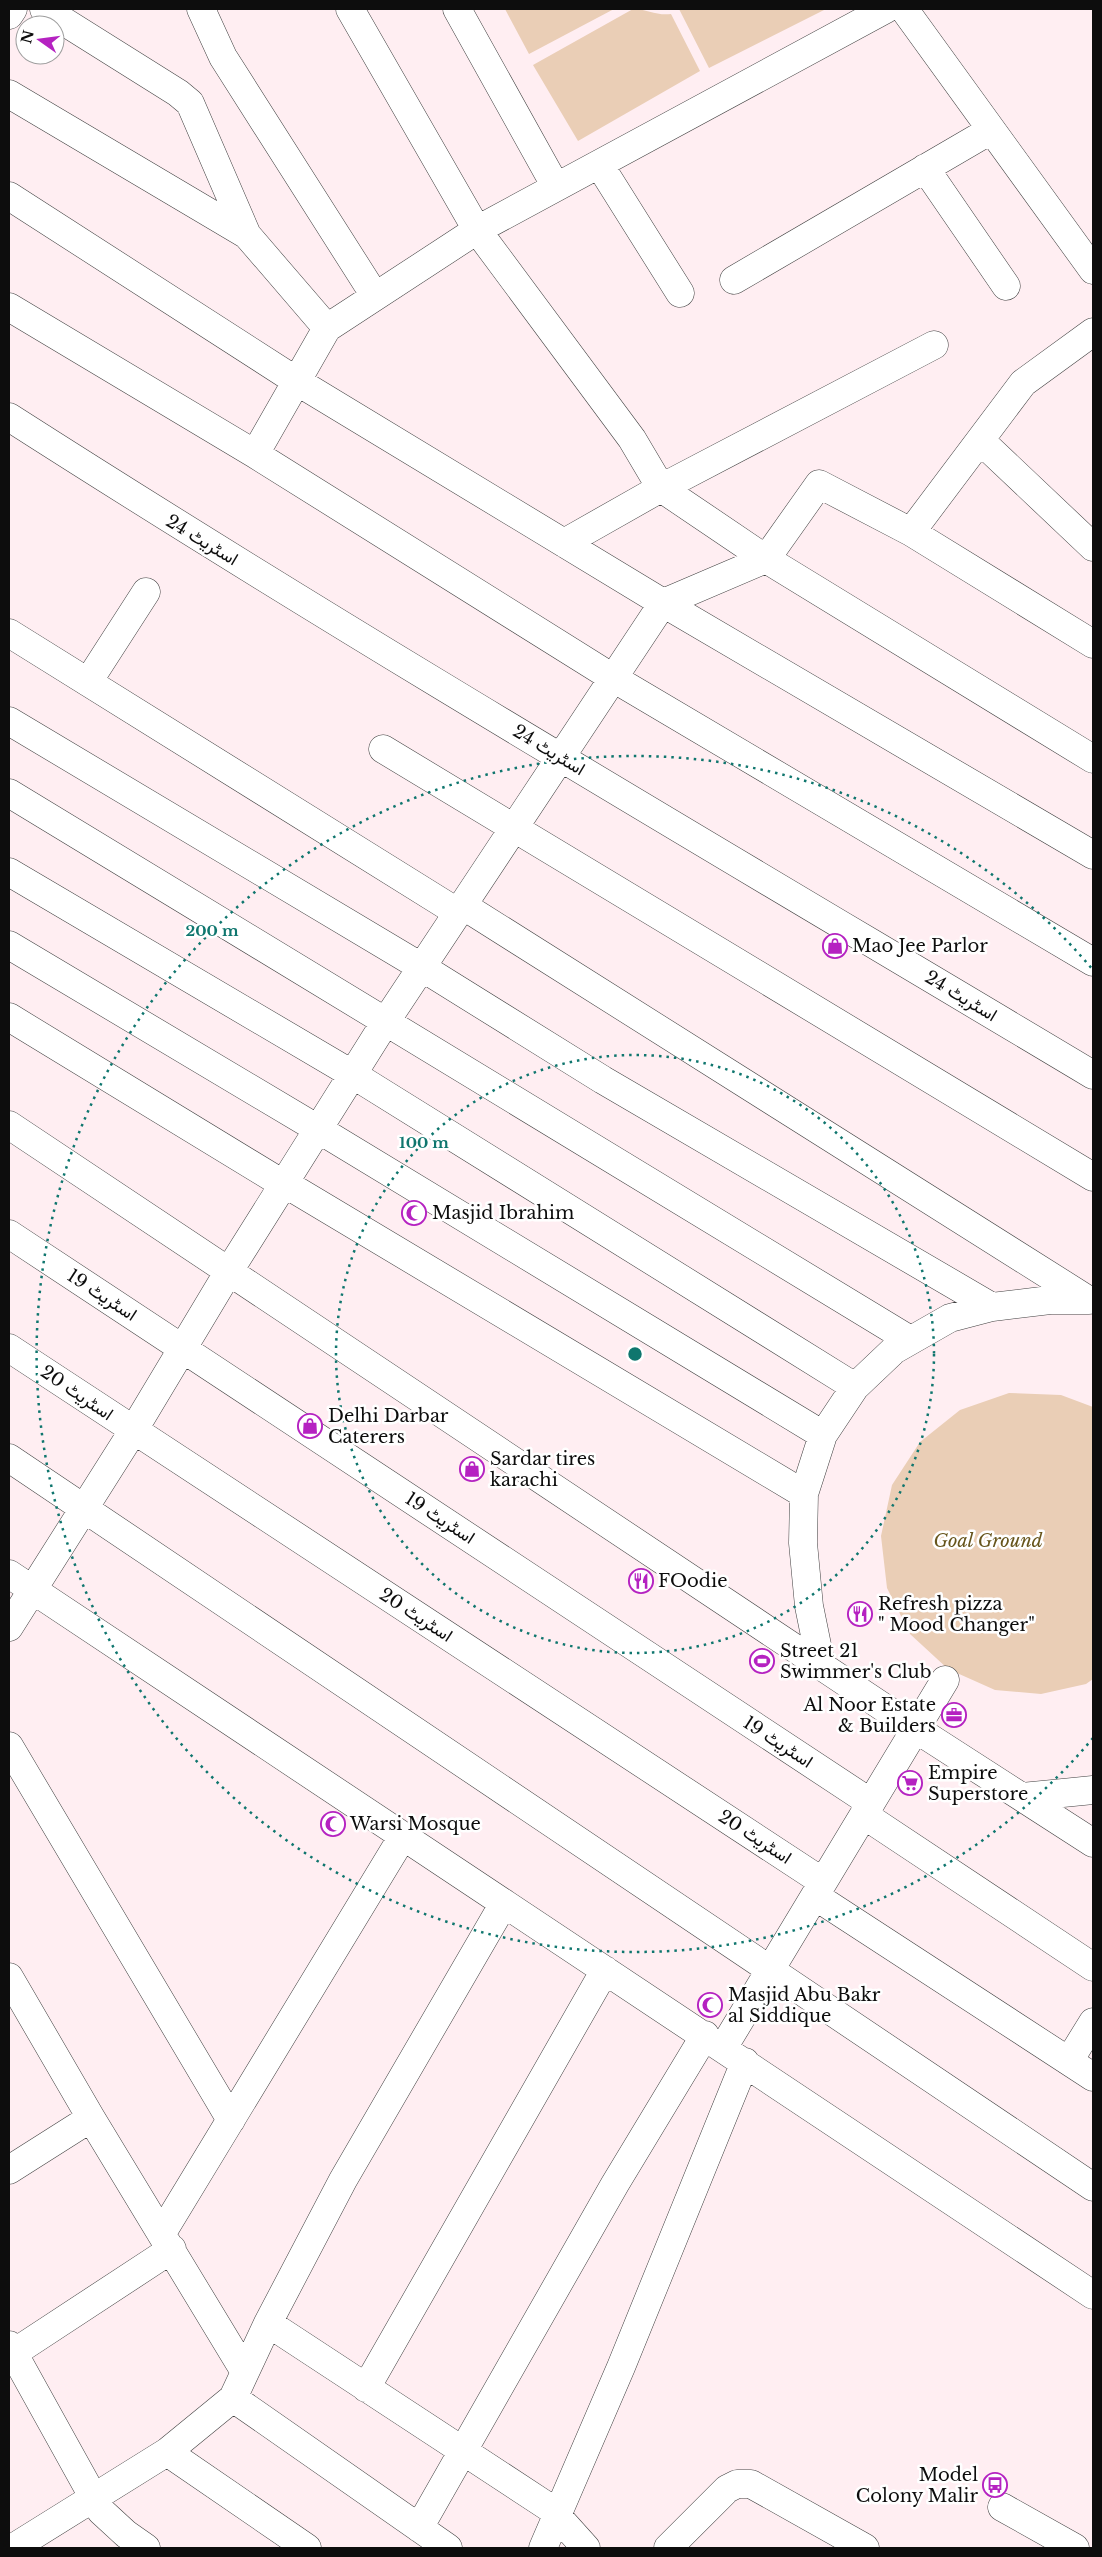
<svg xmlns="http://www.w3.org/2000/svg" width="1102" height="2557" font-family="'Libre Baskerville',Vazirmatn,serif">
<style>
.green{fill:#eaceb6}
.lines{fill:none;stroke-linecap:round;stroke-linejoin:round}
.minor-casing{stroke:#404040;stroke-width:29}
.minor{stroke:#fff;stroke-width:28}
.ring{fill:none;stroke:#0f766e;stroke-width:2.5;stroke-dasharray:2.5 5}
.labels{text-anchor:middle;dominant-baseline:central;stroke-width:5;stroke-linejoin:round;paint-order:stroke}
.street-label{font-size:18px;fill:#0d0d0d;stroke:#fff}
.poi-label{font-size:18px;fill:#0d0d0d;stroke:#fff;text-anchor:start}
.park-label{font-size:18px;font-style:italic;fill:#67551c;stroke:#fff}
.centre{fill:#0f766e;stroke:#fff;stroke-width:2.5}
.ring-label{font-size:15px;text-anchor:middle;font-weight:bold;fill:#0f766e;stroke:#fff;stroke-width:5;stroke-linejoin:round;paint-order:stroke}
</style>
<rect width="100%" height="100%" fill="#ffeef2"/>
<path class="green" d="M505 9H614L529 54Z
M633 9C647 9 657 16 671 14L700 71 578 141 533 65Z
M679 9H826L709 68Z
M1009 1393 1061 1395 1093 1407V1679L1086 1684 1041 1694 995 1690 948 1669 910 1634 887 1588 881 1536 892 1485 920 1442 960 1410Z"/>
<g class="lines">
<defs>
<path id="minor" d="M201 9 223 57 375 296
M350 9 477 230 632 439 661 488 766 559 1093 759
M457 9 556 187
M904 9 1093 270
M9 15 13 9
M9 94 247 235 190 103 178 93 44 9
M599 164 680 293
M925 168 1006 286
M9 196 298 382 663 603 1093 855
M247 235 327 328
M734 280 991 130
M9 307 255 454 613 678 1093 962
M9 417C365 645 730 858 1093 1075
M981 441 1093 547
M255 454 327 328 477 230 886 9
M911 532 1023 383 1093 332
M564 543 661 488 934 345
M9 633 457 912
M88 682 146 592
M9 721 423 968 603 1080 992 1307
M383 749 1093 1177
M9 793 910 1340
M9 872 352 1074 855 1387
M462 905 1085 1298
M9 945 318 1129 823 1435
M9 1017 283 1184
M9 1125 916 1729 1093 1843
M284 1183 804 1494
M9 1234 871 1803
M9 1348 823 1882
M9 1458 1093 2187
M9 1574 1093 2295
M9 1627 133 1431 229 1271 386 1021 663 603 766 559 819 484 911 532 1093 644
M821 1665 809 1606 803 1543 804 1494 823 1435 855 1387 894 1350 950 1318 992 1307 1050 1300H1089
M9 1746 231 2120
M1022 1797 1093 1790
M864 1815 1093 1967
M815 1896 1093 2077
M9 1977 91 2118 245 2372
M723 2048 945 1680
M1069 2061 1093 2022
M9 2170 91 2118
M162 2233 403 1836
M268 2323 550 2508 586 2548
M9 2345 101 2511 126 2534 146 2548
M9 2356 172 2249
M366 2388 605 1970
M233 2398 448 2548
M167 2452 307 2548
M1002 2507 1075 2548
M419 2528 615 2184 705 2035
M13 2548 167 2452 233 2398 268 2323 343 2180 504 1903
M543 2548 621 2367 745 2062
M668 2548 727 2489 737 2484H751L865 2548"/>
</defs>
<use href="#minor" class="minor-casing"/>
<use href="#minor" class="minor"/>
</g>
<g class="ring">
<circle cx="635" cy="1354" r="299"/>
<path d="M1093 1738A598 598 0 1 1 1093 970"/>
</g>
<defs>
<symbol id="shop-ring" viewBox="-11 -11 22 22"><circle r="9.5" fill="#fff" stroke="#b522c1" stroke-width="1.5"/><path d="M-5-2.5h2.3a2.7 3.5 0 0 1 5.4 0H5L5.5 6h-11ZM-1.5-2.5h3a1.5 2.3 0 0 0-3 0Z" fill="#b522c1"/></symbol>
<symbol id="mosque-ring" viewBox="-11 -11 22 22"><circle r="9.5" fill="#fff" stroke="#b522c1" stroke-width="1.5"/><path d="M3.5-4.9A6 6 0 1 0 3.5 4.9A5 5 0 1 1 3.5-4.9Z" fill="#b522c1"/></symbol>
<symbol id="restaurant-ring" viewBox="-11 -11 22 22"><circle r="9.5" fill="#fff" stroke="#b522c1" stroke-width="1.5"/><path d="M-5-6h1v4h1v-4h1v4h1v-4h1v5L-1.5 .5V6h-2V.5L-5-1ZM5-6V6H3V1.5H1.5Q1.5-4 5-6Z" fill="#b522c1"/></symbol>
<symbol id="stadium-ring" viewBox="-11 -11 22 22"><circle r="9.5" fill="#fff" stroke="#b522c1" stroke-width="1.5"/><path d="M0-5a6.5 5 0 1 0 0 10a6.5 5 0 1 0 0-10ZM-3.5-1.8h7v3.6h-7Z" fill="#b522c1"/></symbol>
<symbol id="office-ring" viewBox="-11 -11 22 22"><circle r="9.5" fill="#fff" stroke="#b522c1" stroke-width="1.5"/><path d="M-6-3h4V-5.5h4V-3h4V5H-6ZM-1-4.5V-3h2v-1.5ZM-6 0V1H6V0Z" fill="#b522c1"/></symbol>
<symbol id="supermarket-ring" viewBox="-11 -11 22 22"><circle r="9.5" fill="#fff" stroke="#b522c1" stroke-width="1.5"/><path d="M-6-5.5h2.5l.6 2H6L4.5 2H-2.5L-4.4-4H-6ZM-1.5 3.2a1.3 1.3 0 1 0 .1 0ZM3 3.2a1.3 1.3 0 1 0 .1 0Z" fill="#b522c1"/></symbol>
<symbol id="bus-ring" viewBox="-11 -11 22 22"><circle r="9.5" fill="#fff" stroke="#b522c1" stroke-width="1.5"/><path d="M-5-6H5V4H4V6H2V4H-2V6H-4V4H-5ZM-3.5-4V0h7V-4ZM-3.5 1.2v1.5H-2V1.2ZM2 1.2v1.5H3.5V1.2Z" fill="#b522c1"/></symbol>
</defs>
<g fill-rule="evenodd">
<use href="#shop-ring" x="821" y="932" width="28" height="28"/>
<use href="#mosque-ring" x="400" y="1199" width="28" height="28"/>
<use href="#shop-ring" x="296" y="1412" width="28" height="28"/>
<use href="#shop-ring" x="458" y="1455" width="28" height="28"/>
<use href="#restaurant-ring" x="627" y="1567" width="28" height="28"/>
<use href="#restaurant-ring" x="846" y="1600" width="28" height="28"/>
<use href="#stadium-ring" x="748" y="1647" width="28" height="28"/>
<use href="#office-ring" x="940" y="1701" width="28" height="28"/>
<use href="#supermarket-ring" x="896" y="1769" width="28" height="28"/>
<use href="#mosque-ring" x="319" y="1810" width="28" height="28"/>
<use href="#mosque-ring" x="696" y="1991" width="28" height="28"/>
<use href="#bus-ring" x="981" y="2471" width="28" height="28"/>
</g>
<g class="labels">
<g class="street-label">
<text transform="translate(202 540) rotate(31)">اسٹریٹ 24</text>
<text transform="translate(549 750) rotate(31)">اسٹریٹ 24</text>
<text transform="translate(961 996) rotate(31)">اسٹریٹ 24</text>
<text transform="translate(102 1295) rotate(33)">اسٹریٹ 19</text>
<text transform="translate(77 1393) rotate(34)">اسٹریٹ 20</text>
<text transform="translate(440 1518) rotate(33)">اسٹریٹ 19</text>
<text transform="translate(416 1615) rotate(33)">اسٹریٹ 20</text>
<text transform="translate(778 1742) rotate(33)">اسٹریٹ 19</text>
<text transform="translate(755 1837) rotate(33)">اسٹریٹ 20</text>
</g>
<g class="poi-label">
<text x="852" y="946">Mao Jee Parlor</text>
<text x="432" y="1213">Masjid Ibrahim</text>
<text x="328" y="1416">Delhi Darbar<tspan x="328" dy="21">Caterers</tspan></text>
<text x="490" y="1459">Sardar tires<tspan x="490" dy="21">karachi</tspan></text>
<text x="658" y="1581">FOodie</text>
<text x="878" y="1604">Refresh pizza<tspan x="878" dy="21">" Mood Changer"</tspan></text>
<text x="780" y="1651">Street 21<tspan x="780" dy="21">Swimmer's Club</tspan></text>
<text x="936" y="1705" text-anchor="end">Al Noor Estate<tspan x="936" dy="21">&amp; Builders</tspan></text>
<text x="928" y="1773">Empire<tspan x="928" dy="21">Superstore</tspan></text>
<text x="350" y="1824">Warsi Mosque</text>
<text x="728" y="1995">Masjid Abu Bakr<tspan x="728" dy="21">al Siddique</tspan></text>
<text x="978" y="2475" text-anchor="end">Model<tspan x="978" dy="21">Colony Malir</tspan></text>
</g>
<g class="park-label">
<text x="988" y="1541">Goal Ground</text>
</g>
</g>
<circle cx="635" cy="1354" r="8" class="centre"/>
<g class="ring-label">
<text x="212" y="936">200 m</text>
<text x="424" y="1148">100 m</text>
</g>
<rect width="1102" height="2557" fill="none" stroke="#0d0d0d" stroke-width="20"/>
<g transform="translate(40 40) rotate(284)"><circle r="24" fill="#ffffff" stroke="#9e9e9e"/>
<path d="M0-4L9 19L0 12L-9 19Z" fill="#b522c1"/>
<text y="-8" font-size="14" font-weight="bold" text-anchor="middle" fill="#0d0d0d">N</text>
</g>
</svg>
